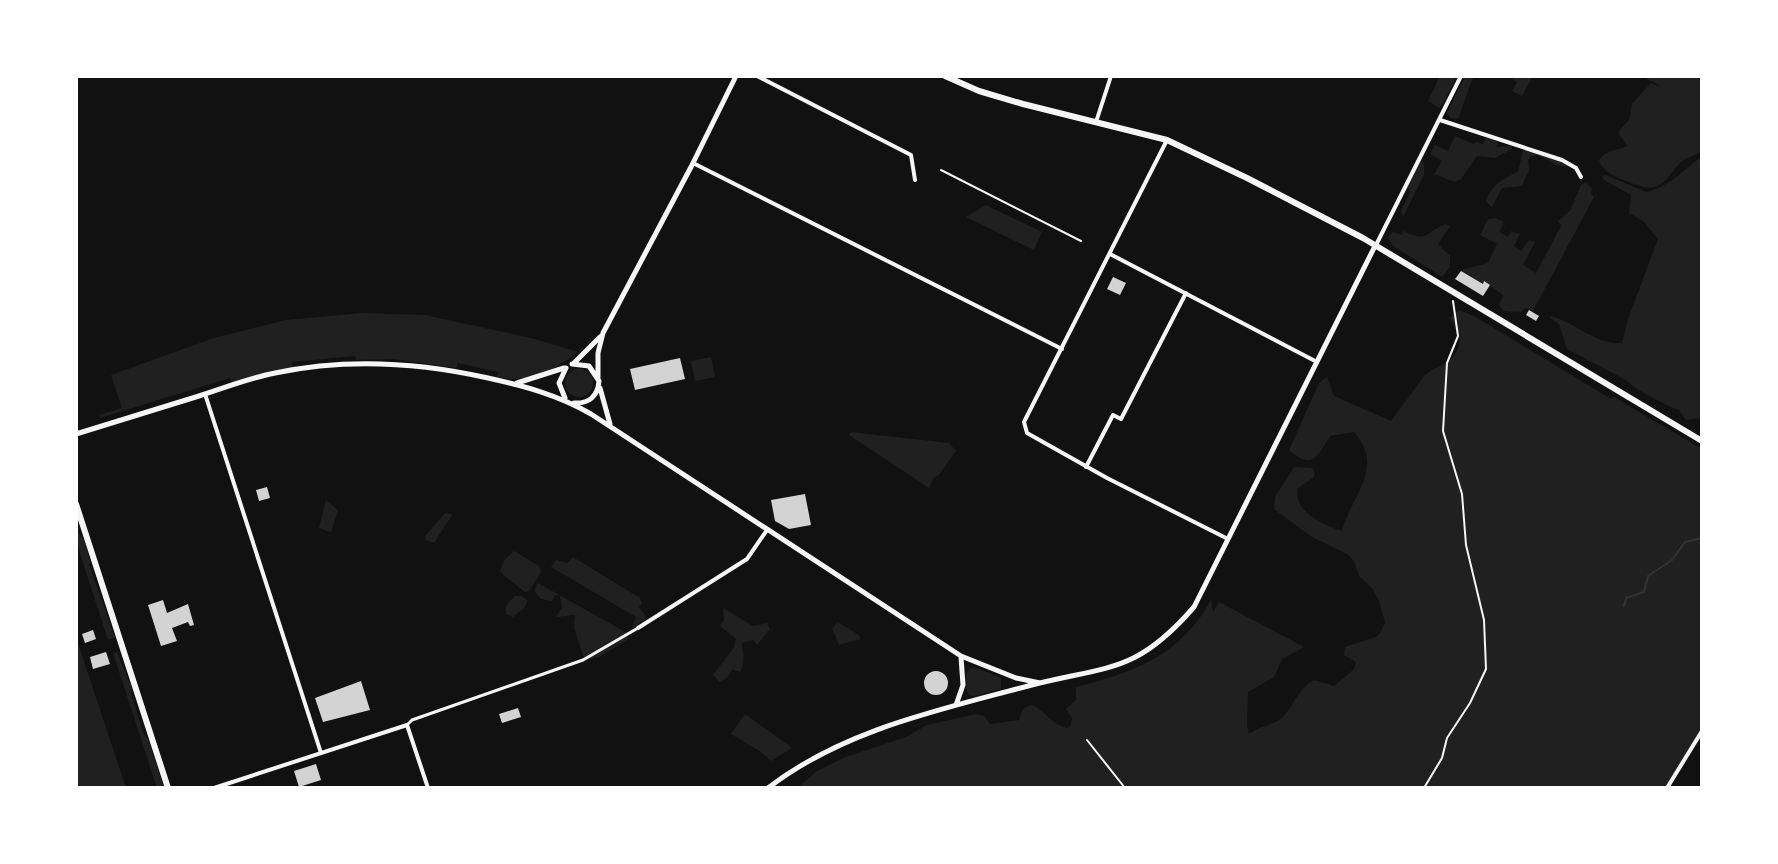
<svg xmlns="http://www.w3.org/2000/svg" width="1778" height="864" font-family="'Golos Text',sans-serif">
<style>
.green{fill:#202020}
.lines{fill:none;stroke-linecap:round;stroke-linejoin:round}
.stream{stroke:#333;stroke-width:2}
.building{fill:#d3d3d3}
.path{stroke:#f5f5f5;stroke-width:2}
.pedestrian{stroke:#f5f5f5;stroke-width:3}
.minor{stroke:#f5f5f5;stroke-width:4}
.tertiary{stroke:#f5f5f5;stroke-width:5}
.primary{stroke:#f5f5f5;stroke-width:6}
</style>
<rect width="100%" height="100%" fill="#111"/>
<path class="green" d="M1440 76H1457L1443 104 1439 108 1428 101Z
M1465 76H1474C1467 91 1464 104 1458 119L1450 118 1447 113Z
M1509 76H1533L1522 96 1512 91 1517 83Z
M1642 76H1702V151C1695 156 1686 157 1680 163 1658 189 1659 194 1623 180 1613 176 1604 171 1599 161 1608 147 1616 152 1627 146L1618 132 1629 120 1632 104 1651 83 1662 87Z
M1455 136 1474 144 1476 142 1482 144 1486 138 1498 142 1496 147 1511 146 1512 149 1495 158 1477 156 1461 179 1455 182 1434 174 1442 161 1430 154 1435 145 1448 151Z
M1523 150 1554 158 1569 167 1556 165 1538 155 1531 156 1528 160 1529 170 1522 186 1502 188 1492 207 1486 202C1490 185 1503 179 1518 172Z
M1702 156V418L1686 420 1679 410C1667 406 1634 389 1626 380L1567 349 1559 324 1550 318V316C1576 322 1595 345 1622 343L1627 322 1658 239 1643 221 1629 213 1631 195 1604 180 1602 176 1606 175 1646 192C1669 187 1684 170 1702 156Z
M1421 161 1424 163V175L1403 217 1401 211 1410 192 1408 185Z
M1586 183 1592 188 1591 194 1594 197 1533 311 1525 308 1521 312 1503 311 1499 305 1503 295 1485 282 1483 284 1461 270 1488 263 1497 244 1480 235 1488 219 1495 218 1504 222 1499 232 1508 237 1511 231 1520 234 1514 246 1521 251 1529 240 1535 242 1523 265 1536 273 1561 226 1558 221 1570 211 1581 185Z
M986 205 1042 232 1034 250 966 217Z
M1445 224 1450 226 1438 244 1450 256V267L1442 277 1392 245 1388 237 1393 232 1401 235 1403 231C1429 243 1424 233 1445 224Z
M1459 310 1474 316 1611 399 1614 397 1702 449V729L1668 788H797L817 771 843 758 906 737 927 725 976 714 984 716 990 724 1019 720 1023 709 1031 705C1046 710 1050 724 1067 728L1071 725 1072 718 1066 709 1076 700V687C1133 673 1181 655 1211 600L1213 612 1219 602 1304 647 1282 659 1274 677 1248 692 1247 726 1249 734C1259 726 1276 725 1284 716 1295 703 1298 689 1314 680L1334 686 1354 669 1356 662 1344 655 1345 647 1376 637 1381 632 1385 622 1379 601 1372 588 1359 576 1354 561 1347 554 1312 537 1274 509 1275 497 1294 467 1313 468 1315 474 1313 478 1298 488C1293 512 1322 524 1342 531 1351 495 1386 469 1354 432L1330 436C1318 456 1312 471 1289 450L1319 383 1327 377 1334 396 1391 421 1425 375C1441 362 1458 364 1460 337L1450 318Z
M362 313 425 315 535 339 578 352C553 371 529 384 497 377L498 372 458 363 456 368 395 359 356 360 355 356 292 362V368L271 371 232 383 230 378 100 418 99 415 122 408 111 375 214 338 286 320Z
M711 357 715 377 695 381 691 361Z
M565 383a14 14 0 1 1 28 0a14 14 0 1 1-28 0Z
M851 432 949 443 956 451 939 475 934 477 929 488 849 435Z
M326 500 338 510 331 532 319 528Z
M446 512 452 515 434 543 426 540 425 536Z
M76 529 84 540 91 563 89 564 115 638 108 640 76 541Z
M514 551 539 566 541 572 529 591 525 592 500 572 504 560Z
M573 557 640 598 642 603 639 607 647 618 631 629 636 617 551 567 556 560 567 563Z
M538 583 627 633 629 639 599 657 585 661 574 628 575 615 556 617 562 607 560 596 555 595 552 601 541 599 534 591Z
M514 596H522L528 601 524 608 513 617 506 614V606Z
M723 608 753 626 767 623 770 629 757 645 753 640 741 643C744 651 745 664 740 672L732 669 728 677 720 682 713 675 734 647 736 639 720 626 724 619Z
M838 622 859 635 860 639 839 645 832 628Z
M76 637 126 788H76Z
M117 652 132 689 131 693 144 735 148 739 164 788H157L113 653Z
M974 667 1001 678V689L974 696 969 695C964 688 964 674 970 668Z
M745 714 792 748 771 761 761 752 731 734Z"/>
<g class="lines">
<path class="stream" d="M1624 606 1626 598 1644 592 1648 576 1672 560 1685 542 1702 538"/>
</g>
<path class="building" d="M1461 271 1483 284 1484 281 1490 285 1483 296 1455 279Z
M1113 277 1126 283 1120 295 1107 289Z
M1529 310 1539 316 1536 321 1526 315Z
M680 358 685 379 635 390 630 369Z
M267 487 270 498 259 501 256 490Z
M805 494 811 525 789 529 775 521 771 500Z
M163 600 167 613 188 604 194 625 190 626 188 622 172 628 177 641 161 646 148 605Z
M93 630 96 639 85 643 82 634Z
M106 652 110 664 93 669 90 657Z
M924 683a12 12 0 1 1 24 0a12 12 0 1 1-24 0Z
M361 681 370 710 323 722 315 698Z
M518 708 521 717 502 723 499 714Z
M316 764 321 780 299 787 294 771Z"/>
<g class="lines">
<path class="path" d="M941 170 1081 241
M1087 740 1125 788
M1424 788 1442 758 1447 738 1470 703 1486 669 1484 620 1466 545 1462 494 1443 431 1447 363 1458 336 1453 301"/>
<path class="pedestrian" d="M407 725 412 720 583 660 638 628"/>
<path class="minor" d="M757 76 911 155 915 180
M1440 120 1562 160 1576 168 1581 177
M1096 122 1111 76
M1167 140 1024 422 1027 433 1107 478 1228 539
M693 163 1062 349
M1376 245 1461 76
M1110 254 1317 362
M205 394 321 753
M1086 467 1113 415 1121 419 1186 293
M638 628 747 559 767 530
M214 788 407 725 428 788
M1667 788 1702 731"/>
<path class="tertiary" d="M572 364 589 366 599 381C598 396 589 404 574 403
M573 364 600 337
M598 377V353L603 333 691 167 736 76
M517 383 564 368
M600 388 610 424
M565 398 559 383 566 368
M76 434C117 421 158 409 199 396 224 388 249 378 275 373 346 358 417 362 488 378 524 386 558 395 591 414L961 656 1016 678 1040 683
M956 705 963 685 961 657
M768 788C843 730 939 710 1028 686 1108 665 1135 675 1194 607L1375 246"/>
<path class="primary" d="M945 76 979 91 1023 104 1167 140 1247 178 1363 238 1702 441
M76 504 168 788"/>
</g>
<rect width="1778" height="864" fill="none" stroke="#ffffff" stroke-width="156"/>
</svg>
